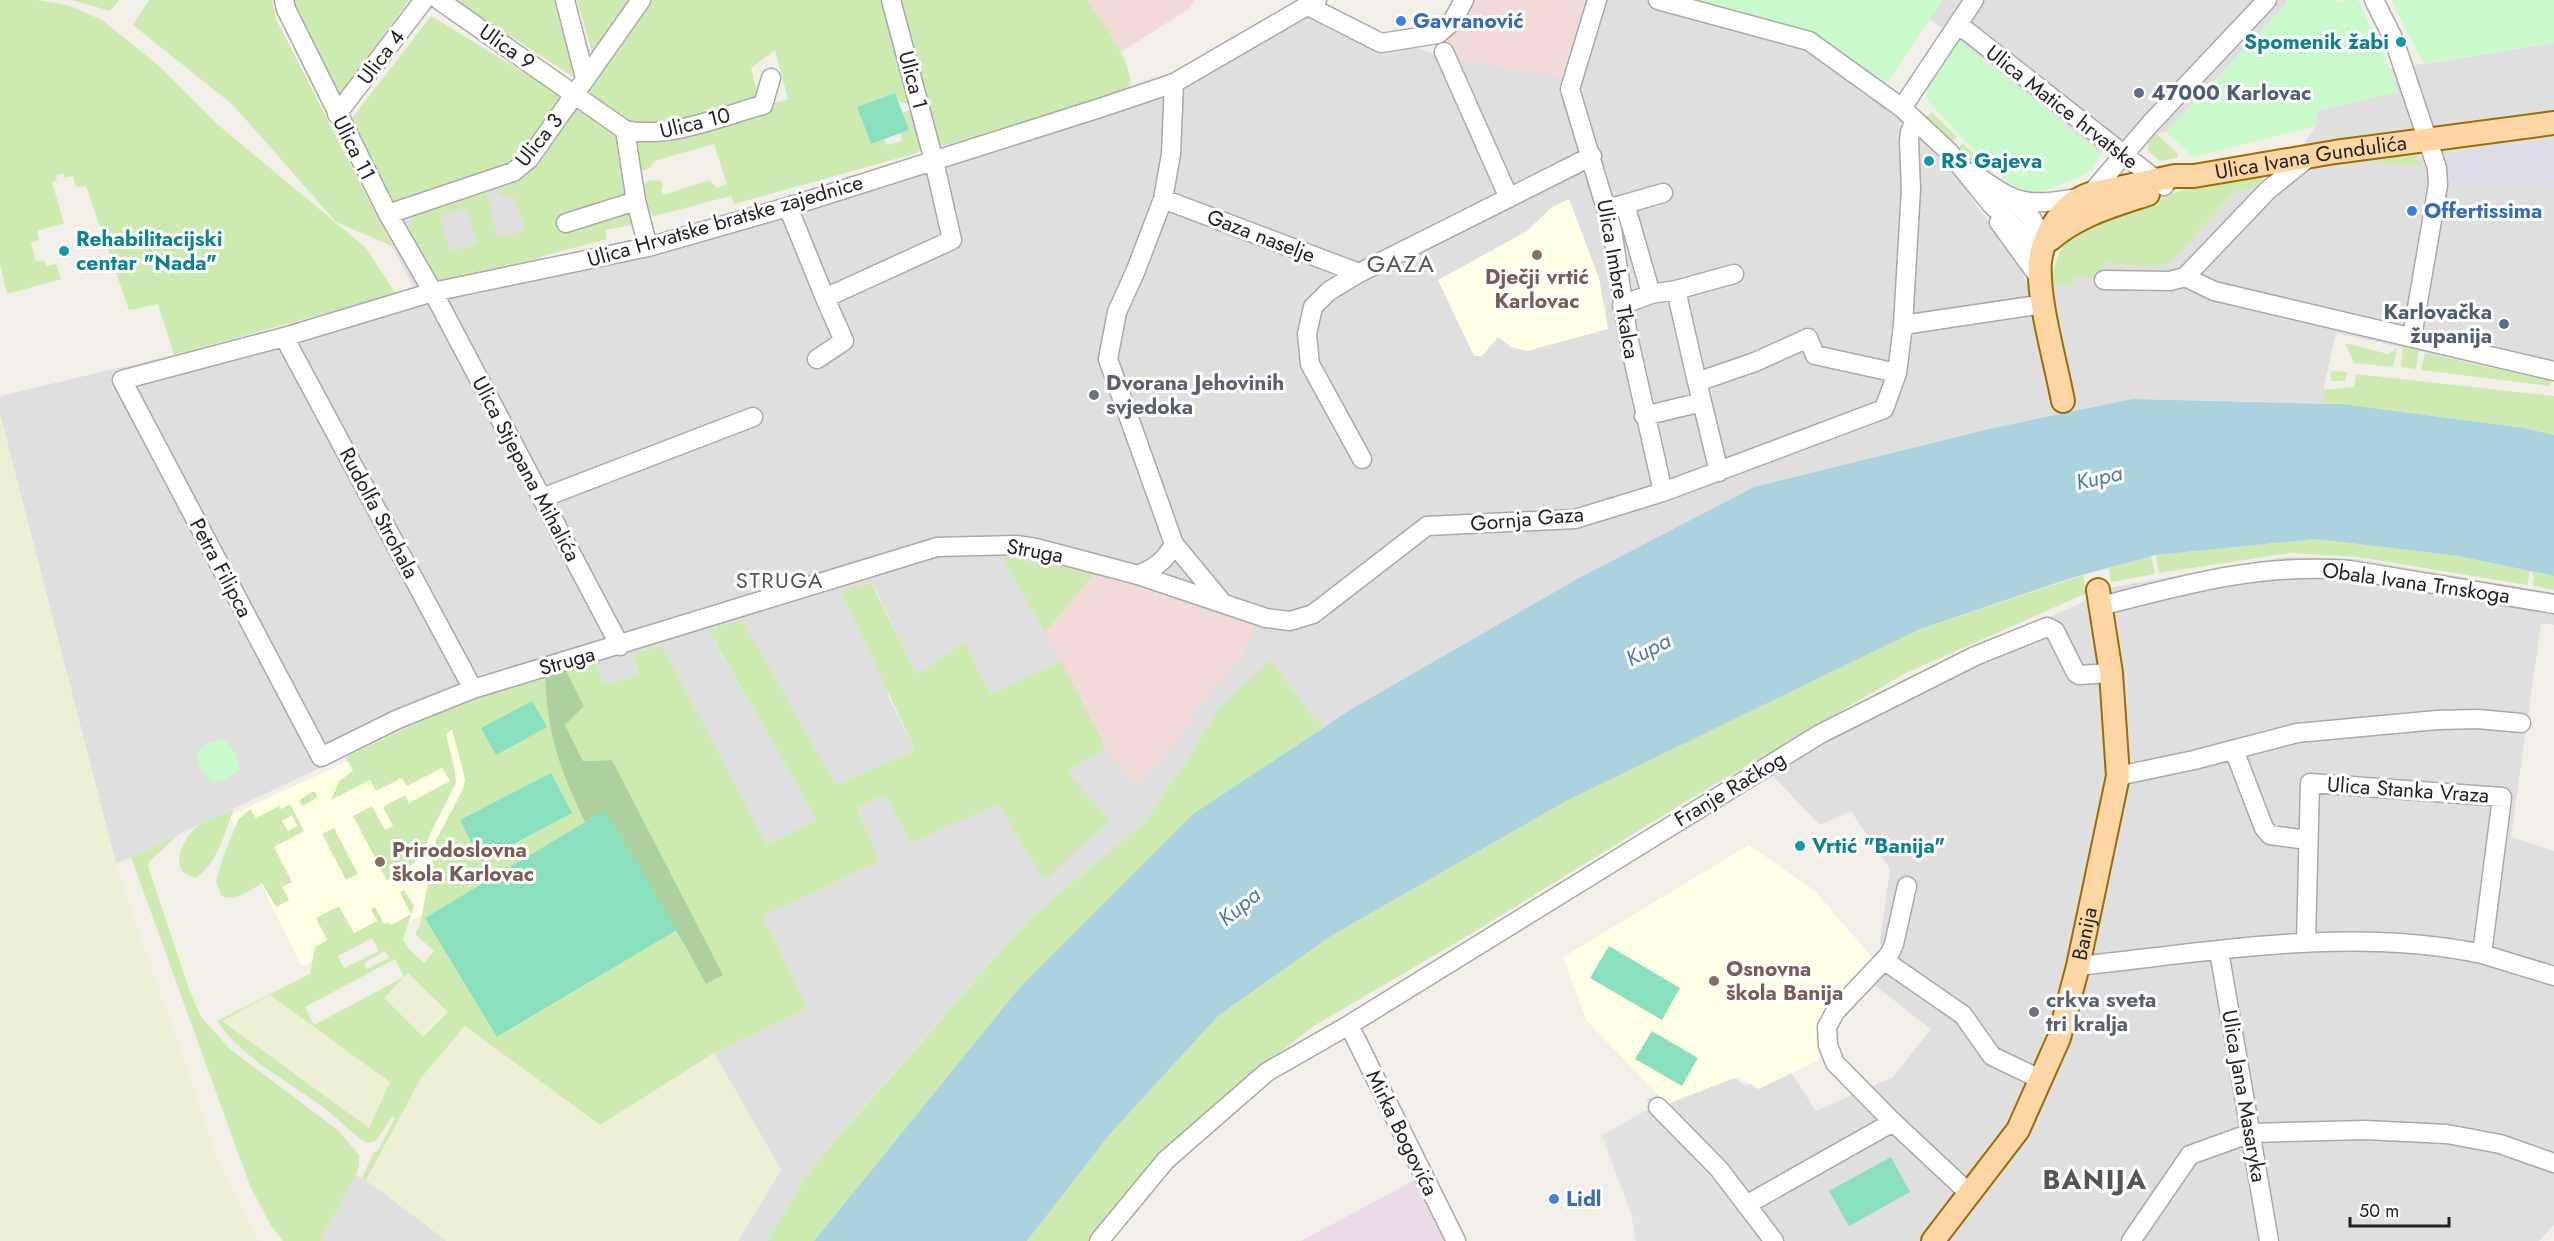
<svg xmlns="http://www.w3.org/2000/svg" width="2554" height="1241" font-family="Jost,sans-serif">
<style>
.residential{fill:#e0dfdf}
.commercial{fill:#f2dad9}
.industrial{fill:#ebdbe8}
.education{fill:#ffffe5}
.farmland{fill:#eef0d5}
.grass{fill:#cdebb0;fill-rule:evenodd}
.forest{fill:#add19e}
.park{fill:#c8facc}
.pitch{fill:#88e0be}
.parking{fill:#e2e2e2}
.plaza{fill:#dddde8}
.water{fill:#aad3df}
.lines{fill:none;stroke-linecap:round;stroke-linejoin:round}
.minor-casing{stroke:#a9a9a9;stroke-width:21}
.major-casing{stroke:#a06b00;stroke-width:26}
.minor{stroke:#fff;stroke-width:18}
.major{stroke:#fcd6a4;stroke-width:22}
.shop-dot{fill:#3f7fe0;stroke:#fff;stroke-width:2}
.culture-dot{fill:#0f9aa8;stroke:#fff;stroke-width:2}
.service-dot{fill:#5c6f8a;stroke:#fff;stroke-width:2}
.education-dot{fill:#8d6e63;stroke:#fff;stroke-width:2}
.worship-dot{fill:#6b7280;stroke:#fff;stroke-width:2}
.labels{text-anchor:middle;dominant-baseline:central;stroke-width:6;stroke-linejoin:round;paint-order:stroke}
.shop-label{font-size:21px;font-weight:bold;fill:#366cbe;stroke:#fff;text-anchor:start}
.culture-label{font-size:21px;font-weight:bold;fill:#0d838f;stroke:#fff;text-anchor:start}
.street-label{font-size:21px;fill:#222;stroke:#fff}
.service-label{font-size:21px;font-weight:bold;fill:#4e5e75;stroke:#fff;text-anchor:start}
.education-label{font-size:21px;font-weight:bold;fill:#785e54;stroke:#fff;text-anchor:start}
.worship-label{font-size:21px;font-weight:bold;fill:#5b616d;stroke:#fff;text-anchor:start}
.water-label{font-size:22px;font-style:italic;fill:#4a7aab;stroke:#fff}
.neighbourhood-label{font-size:22px;letter-spacing:1.5px;fill:#555;stroke:#fff}
.quarter-label{font-size:24px;letter-spacing:1.5px;fill:#555;stroke:#fff}
.district-label{font-size:27px;font-weight:bold;letter-spacing:1.5px;fill:#555;stroke:#fff}
</style>
<rect width="100%" height="100%" fill="#f2efe9"/>
<path class="residential" d="M1588 0H1685L1820 37 1925 118 1991 180 1971 197 2022 271 2028 288 2074 276 2102 263 2152 267 2169 264 2234 192 2264 186 2284 172 2316 126 2318 110 2398 92 2390 69 2554 43V381L2336 333 2323 390V403L2132 399 1993 428 1754 487 1577 579 1324 727 1306 708 1270 659 1218 709 1188 759 1144 822 1027 921 883 1085 812 1167 767 1241H738L781 1170 714 1053 808 1008 763 916 881 861 857 809 885 794 998 804 1044 881 1066 772 1106 748 1126 775 1138 785 1184 731 1200 703 1242 657 1182 599 1096 572 1002 558 1061 661 990 694 917 675 872 583 888 696 915 750 836 785 742 621 708 631 818 821 767 845 632 654 640 675 604 684 595 662 464 700 116 864 0 414V396L419 297 374 212 512 165 542 260 658 233 919 158 1168 81 1299 8 1366 28 1450 60Z
M1943 0H2286L2288 2 2166 132 2156 133 2148 143 2101 153 1930 19Z
M2285 557 2357 559 2554 593V625L2541 623 2511 837 2554 851V1225L2539 1241H1765L1646 1099 1726 1073 1746 1086 1783 1060 1816 1111 1893 1077 1931 1029 1856 971 1882 948 1880 941 1890 869 1851 811 1820 825 1762 765 1971 651 2075 606 2107 588Z
M356 1175 366 1180 447 1241H320Z"/>
<path class="commercial" d="M1087 0H1194L1190 8 1121 52Z
M1467 0H1588L1569 78 1450 60 1444 42Z
M1096 572 1182 599 1255 626 1242 657 1200 703 1184 731 1138 785 1126 775 1106 748 1045 633Z"/>
<path class="industrial" d="M1417 1179 1446 1241H1301Z"/>
<path class="education" d="M1569 199 1599 278 1608 329 1527 351 1511 347 1498 337 1482 356H1474L1438 280 1527 231 1552 207Z
M468 705 605 805 415 919 302 966 273 909 230 816Z
M1749 845 1815 891 1875 961 1836 1002 1816 1035 1819 1060 1759 1089 1737 1077 1667 1104 1586 1020 1563 957Z"/>
<path class="farmland" d="M0 414 116 864 220 1165 259 1241H0Z
M409 973 448 1012 423 1037 383 998Z
M270 995 391 1082 369 1129 221 1020Z
M465 1026 600 1125 714 1053 781 1170 738 1241H447L366 1180 421 1078Z"/>
<path class="grass" d="M0 0H36L68 5 102 20 159 66 217 124 366 248 396 294 174 355 158 304 129 310 86 186 76 187 73 176 65 178 63 173 56 175 57 180 52 182 64 223 37 231 39 240 31 243 36 262 44 260 46 266 56 264 61 279 7 294 0 263Z
M72 0H119L110 11Z
M149 0H272L276 19 392 246 336 222 233 105 133 25Z
M293 0H409L340 97Z
M455 0H554L575 78Z
M577 0H637L594 60Z
M646 0H885L910 103H901L894 93 857 107 871 144 884 139 887 145 902 141 900 133 908 130 902 113 910 110 914 112 922 147 917 153 734 204 731 196 654 216 646 211 640 189 649 180 661 181 663 185 661 190 664 195 709 180 717 188 727 184 714 144 654 161 650 168 642 171 637 170 630 141 671 134 788 99 775 50 751 68 759 100 645 132 586 97 583 87Z
M900 0H1087C1099 18 1143 74 1127 93L943 146 936 141Z
M431 16 563 96 513 165 394 206 349 122Z
M580 102 619 131 636 224 605 230 607 239 450 281H442L436 278C424 264 403 234 413 215L483 187C489 195 494 225 498 238L525 230 514 196 501 197 496 183ZM458 209 459 211 466 209 477 244 450 252 440 217Z
M1932 112 1957 137 1951 143 1925 118Z
M2156 133 2178 154 2177 158 2160 161 2148 151V143Z
M1963 143 1994 175 1991 180 1957 149Z
M2409 153 2418 159 2423 167 2369 161Z
M2261 175 2264 186 2234 192 2169 264 2152 267 2102 263 2100 278 2075 276 2072 287 2050 283C2053 272 2056 258 2062 248 2090 207 2213 181 2261 175Z
M2345 343 2388 354 2397 348 2393 367 2354 363Z
M2403 346 2419 350 2416 369 2401 367Z
M2425 353 2551 381 2550 386 2421 370Z
M2331 371 2347 372 2345 381H2331Z
M2356 374 2554 396V435L2524 428 2342 404 2323 403V390L2354 387Z
M2316 539 2458 556 2530 571 2527 585 2358 557 2289 553 2159 573 2156 555Z
M2151 556 2155 574 2111 582 2109 568Z
M1001 557 1096 572 1045 633Z
M2532 572 2554 576V590L2533 586 2534 577Z
M2083 575 2087 593 1906 673 1690 799 1471 934 1312 1027 1264 1065 1092 1241H1027L1110 1134 1218 1016 1331 936 1566 801 1920 629Z
M871 583 917 675 964 642 990 694 1061 661 1106 748 1067 772 1110 820 1044 881 998 804 911 843 885 794 857 809 881 861 763 916 808 1008 714 1053 600 1125 465 1026 421 1078 366 1180 362 1178 374 1152H377L395 1118 392 1116 380 1135 375 1141 368 1143C353 1136 341 1121 328 1111 292 1083 243 1060 217 1021L310 974 315 947 327 940 316 918 339 906 354 933 377 921 371 909 375 907 384 924 389 922 391 925 411 914 400 892 404 890 414 906 403 939 408 948 424 963 434 951 415 934 420 925 436 840 463 789 465 779 452 729 446 734 455 770 456 783 430 834 424 854 407 869 396 868 392 877 387 881 353 816 372 806 385 830 393 826 383 807 405 795 409 803 450 781 442 768 407 786 402 778 376 791 370 780 331 800 339 781 353 771 346 757 464 700 545 677C547 734 560 771 585 822L426 918 498 1037 677 930 687 949 612 760 583 761 565 725 584 706 566 671 595 662 604 684 640 675 632 654 662 646 767 845 817 820 708 630 742 620 836 785 915 750 841 591ZM372 938 379 951 344 968 338 956ZM385 951 389 958 367 969 364 963ZM395 959 404 977 314 1025 305 1007ZM408 973 448 1012 423 1037 384 998ZM270 995 390 1082 369 1128 222 1021Z
M1270 659 1306 708 1324 727 1193 814 1020 987 814 1241H767L812 1167 1027 921 1144 822 1188 759 1218 709Z
M314 791 318 797 303 806 299 800Z
M290 804 304 831 274 847 292 882 282 887 289 900 276 907 262 883C250 890 236 902 222 896L216 882 222 860 238 820 250 809 256 818 279 806 281 809ZM292 815 297 826 288 831 282 821Z
M234 809C224 833 218 863 196 878 192 876 187 875 183 872 172 860 187 833 199 825 210 819 222 814 234 809Z
M334 828 358 874 346 880 322 834Z
M178 835 150 861 148 866 190 992 201 1017 230 1049 339 1131 359 1155V1165L356 1175 320 1241H283L270 1224 250 1186 131 857Z"/>
<path class="forest" d="M566 671 584 706 565 725 583 761 612 760 723 975 706 984 687 949 605 811 585 822C560 771 547 734 545 677Z"/>
<path class="park" d="M1685 0H1943L1885 86 1820 37Z
M2290 0H2335L2337 3 2346 0H2358L2387 62 2398 92 2318 110 2316 126 2194 157 2166 132Z
M2391 0H2554V43L2423 63Z
M1960 41 2101 153C2093 174 2083 176 2063 183 2053 187 2039 194 2028 192 2004 188 1948 121 1929 102L1926 95 1927 89Z
M223 738 235 752 240 769 227 779 212 783 201 770 196 753 208 743Z"/>
<path class="pitch" d="M895 93 909 130 871 144 857 107Z
M532 701 547 727 496 755 481 728Z
M551 773 572 813 481 861 460 820Z
M605 810 677 930 497 1037 425 918Z
M1609 946 1680 988 1662 1020 1590 978Z
M1652 1031 1698 1058 1682 1086 1635 1059Z
M1891 1157 1910 1192 1849 1226 1829 1191Z"/>
<path class="parking" d="M1624 212 1644 293 1631 296 1618 218Z
M1652 1107 1717 1176 1765 1241H1636L1631 1214 1602 1135Z"/>
<path class="plaza" d="M2554 139V189L2450 182 2447 164 2453 155 2465 151Z"/>
<path class="water" d="M2132 399 2342 404 2524 428 2554 435V576L2458 556 2316 539 2156 555 2071 578 1920 629 1566 801 1331 936 1218 1016 1110 1134 1027 1241H814L1020 987 1193 814 1350 710 1577 579 1754 487 1993 428Z"/>
<g class="lines">
<defs>
<path id="minor" d="M284 0 286 9 388 214 433 292 620 646
M439 0 625 130C670 139 719 117 763 105L771 78
M565 0 585 78
M1317 0 1174 83 1103 107 788 207 648 247 433 292 284 337 122 380 321 757 398 719 473 689 937 547 1016 545 1036 548 1138 575 1266 618 1290 621 1313 614 1427 526 1575 519 1663 492 1884 409 1897 373 1903 325 1911 189 1909 141 1910 132 1915 121
M1597 0 1570 89 1612 229 1628 336 1663 492
M1658 0 1809 41 1902 108 1949 152 1991 204 2015 228 2036 243 2046 244 2032 219 2008 196
M2374 0 2394 40 2437 168 2438 185 2412 337
M1308 6 1381 43 1438 34 1452 22 1464 0
M1958 24 2164 186
M1444 52 1509 198
M1174 83 1171 154 1163 199 1136 270 1117 312 1108 359 1174 544 1221 601
M1902 108 1974 0
M337 114 424 0
M625 130 636 201 648 247
M1972 173C1984 180 1996 190 2009 196 2031 207 2056 201 2079 198
M2087 198 2150 124 2267 0
M1163 199 1359 273
M1625 204 1663 193
M788 207 825 298 952 240 934 161 891 0
M1606 209 1625 204 1651 294
M388 214 513 172 529 159 641 0
M1999 222 2041 280
M566 223 636 201
M2185 277 2214 291 2554 371
M2104 280 2170 281 2185 277 2268 190 2309 157
M1676 290 1734 274
M1622 305 1651 294 1676 290 1697 382
M1903 325 2044 304
M284 337 473 689
M817 359 844 341 825 298
M1702 402 1719 472
M1644 416 1702 402 1697 382 1755 362 1808 338 1815 355 1897 373
M1362 459 1310 364 1307 334 1313 307 1329 291 1359 273 1592 156
M542 498 753 417
M1138 575C1155 568 1165 561 1174 544
M2101 606C2186 584 2261 563 2350 570L2554 604
M2234 750 2264 828 2270 835 2307 840
M2118 776 2194 760 2297 733 2437 720 2478 719 2521 723
M1907 886 1894 944 1889 955 1835 1012 1827 1027 1828 1045 1835 1063 1893 1122 1970 1194
M2219 951 2269 1241
M2482 954 2554 976
M1885 961 1963 1015 1992 1056 2042 1080
M2078 966C2211 952 2349 926 2482 954L2502 797 2310 783 2306 942
M1349 1025 1456 1241
M1658 1107 1719 1169 1774 1241
M1746 1205 1893 1122
M1099 1241 1166 1160 1267 1072 1349 1025 1820 734 1975 656 2047 627 2055 631 2076 673 2079 675 2111 673
M2131 1241 2190 1155 2251 1133 2365 1130 2447 1134 2500 1144 2554 1163"/>
<g id="major">
<path d="M2051 239C2078 215 2115 205 2148 194"/>
<path id="s1" d="M2063 401C2056 363 2037 299 2040 262 2043 234 2063 203 2090 194L2175 176H2194L2335 152 2554 123"/>
<path id="s2" d="M1933 1241 2018 1130 2059 1038 2078 966 2118 776 2111 673 2098 590"/>
</g>
</defs>
<use href="#minor" class="minor-casing"/>
<use href="#major" class="major-casing"/>
<use href="#minor" class="minor"/>
<use href="#major" class="major"/>
</g>
<g class="shop-dot">
<circle cx="1401" cy="21" r="6"/>
<circle cx="2412" cy="211" r="6"/>
<circle cx="1554" cy="1199" r="6"/>
</g>
<g class="culture-dot">
<circle cx="2401" cy="42" r="6"/>
<circle cx="1929" cy="161" r="6"/>
<circle cx="64" cy="251" r="6"/>
<circle cx="1800" cy="846" r="6"/>
</g>
<g class="service-dot">
<circle cx="2139" cy="93" r="6"/>
<circle cx="2504" cy="324" r="6"/>
</g>
<g class="education-dot">
<circle cx="1537" cy="255" r="6"/>
<circle cx="380" cy="862" r="6"/>
<circle cx="1714" cy="981" r="6"/>
</g>
<g class="worship-dot">
<circle cx="1094" cy="395" r="6"/>
<circle cx="2034" cy="1012" r="6"/>
</g>
<g class="labels">
<g class="shop-label">
<text x="1413" y="21">Gavranović</text>
<text x="2424" y="211">Offertissima</text>
<text x="1566" y="1199">Lidl</text>
</g>
<g class="culture-label">
<text x="2389" y="42" text-anchor="end">Spomenik žabi</text>
<text x="1941" y="161">RS Gajeva</text>
<text x="76" y="239">Rehabilitacijski<tspan x="76" dy="24">centar "Nada"</tspan></text>
<text x="1812" y="846">Vrtić "Banija"</text>
</g>
<g class="street-label">
<text transform="translate(507 47) rotate(35)">Ulica 9</text>
<text transform="translate(381 57) rotate(-53)">Ulica 4</text>
<text transform="translate(913 80) rotate(75)">Ulica 1</text>
<text transform="translate(2062 107) rotate(38)">Ulica Matice hrvatske</text>
<text transform="translate(695 123) rotate(-14)">Ulica 10</text>
<text transform="translate(539 140) rotate(-51)">Ulica 3</text>
<text transform="translate(354 148) rotate(63)">Ulica 11</text>
<text stroke="none"><textPath href="#s1" startOffset="454">Ulica Ivana Gundulića</textPath></text>
<text transform="translate(725 221) rotate(-16)">Ulica Hrvatske bratske zajednice</text>
<text transform="translate(1261 236) rotate(21)">Gaza naselje</text>
<text transform="translate(1618 279) rotate(80)">Ulica Imbre Tkalca</text>
<text transform="translate(526 469) rotate(62)">Ulica Stjepana Mihalića</text>
<text transform="translate(379 513) rotate(62)">Rudolfa Strohala</text>
<text transform="translate(1527 519) rotate(-5)">Gornja Gaza</text>
<text transform="translate(1035 551) rotate(10)">Struga</text>
<text transform="translate(221 568) rotate(62)">Petra Filipca</text>
<text transform="translate(2416 583) rotate(8)">Obala Ivana Trnskoga</text>
<text transform="translate(567 661) rotate(-16)">Struga</text>
<text transform="translate(1730 789) rotate(-31)">Franje Račkog</text>
<text transform="translate(2408 790) rotate(4)">Ulica Stanka Vraza</text>
<text stroke="none"><textPath href="#s2" startOffset="348">Banija</textPath></text>
<text transform="translate(2244 1096) rotate(80)">Ulica Jana Masaryka</text>
<text transform="translate(1402 1133) rotate(64)">Mirka Bogovića</text>
</g>
<g class="service-label">
<text x="2151" y="93">47000 Karlovac</text>
<text x="2492" y="312" text-anchor="end">Karlovačka<tspan x="2492" dy="24">županija</tspan></text>
</g>
<g class="education-label">
<text x="1537" y="277" text-anchor="middle">Dječji vrtić<tspan x="1537" dy="24">Karlovac</tspan></text>
<text x="392" y="850">Prirodoslovna<tspan x="392" dy="24">škola Karlovac</tspan></text>
<text x="1726" y="969">Osnovna<tspan x="1726" dy="24">škola Banija</tspan></text>
</g>
<g class="worship-label">
<text x="1106" y="383">Dvorana Jehovinih<tspan x="1106" dy="24">svjedoka</tspan></text>
<text x="2046" y="1000">crkva sveta<tspan x="2046" dy="24">tri kralja</tspan></text>
</g>
<g class="water-label">
<text transform="translate(2099 477) rotate(-13)">Kupa</text>
<text transform="translate(1648 649) rotate(-27)">Kupa</text>
<text transform="translate(1239 906) rotate(-39)">Kupa</text>
</g>
<g class="neighbourhood-label">
<text x="780" y="580">STRUGA</text>
</g>
<g class="quarter-label">
<text x="1401" y="263">GAZA</text>
</g>
<g class="district-label">
<text x="2095" y="1179">BANIJA</text>
</g>
</g>
<path d="M2350 1217v9h99v-9" fill="none" stroke="#222222" stroke-width="3"/>
<text x="2359" y="1217" font-size="18" fill="#222222" stroke="#ffffff" stroke-width="4.5" paint-order="stroke">50 m</text>
</svg>
